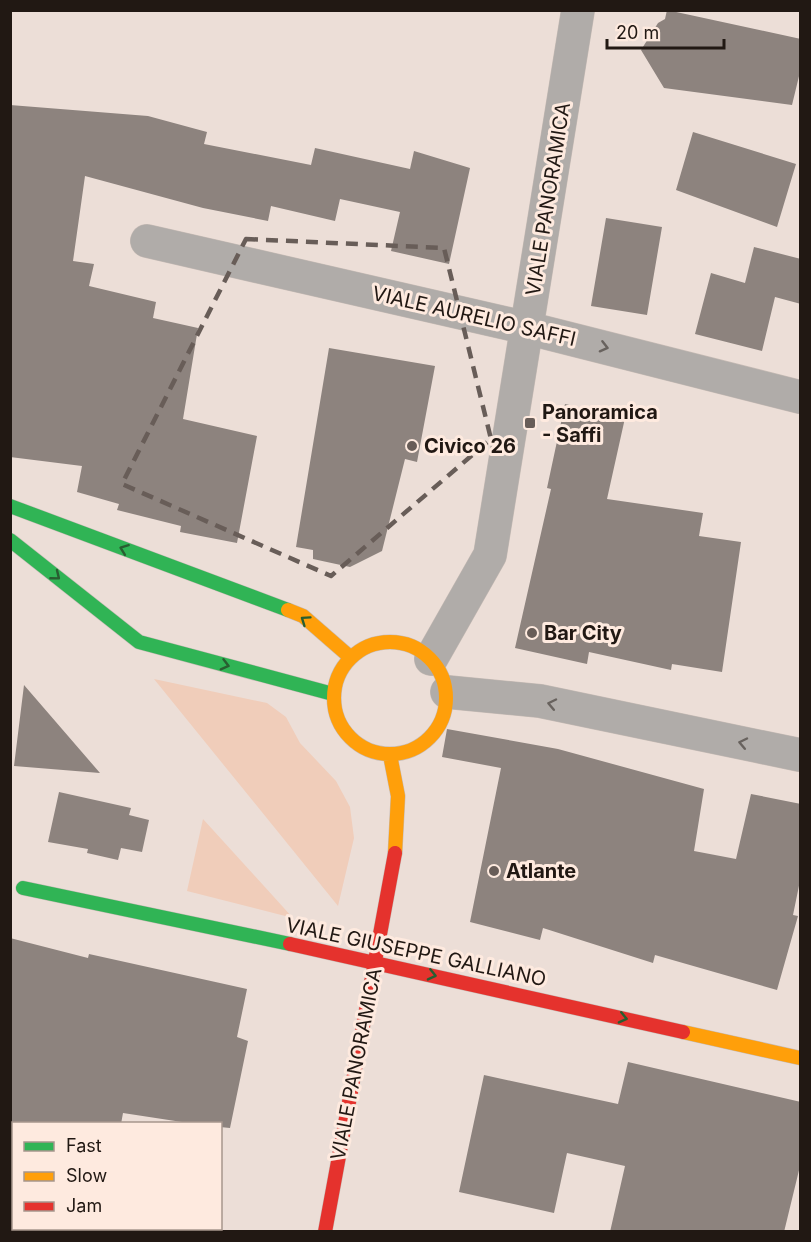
<svg xmlns="http://www.w3.org/2000/svg" width="811" height="1242" font-family="Inter,sans-serif">
<style>
.green{fill:#f0cdba}
.building{fill:#8d837e}
.lines{fill:none;stroke-linecap:round;stroke-linejoin:round}
.street-casing{stroke:#c6bbb5;stroke-width:34}
.fast-casing{stroke:#c6bbb5;stroke-width:15}
.slow-casing{stroke:#c6bbb5;stroke-width:15}
.jam-casing{stroke:#c6bbb5;stroke-width:15}
.street{stroke:#b0aca9;stroke-width:33}
.fast{stroke:#30b455;stroke-width:14}
.slow{stroke:#ff9f0a;stroke-width:14}
.jam{stroke:#e5322d;stroke-width:14}
.oneway{stroke:#68625e}
.oneway2{stroke:#285e31}
.marked{fill:none;stroke:#685d58;stroke-width:4.5;stroke-dasharray:12 8;stroke-linejoin:round}
.poi-dot{fill:#685d58;stroke:#feeadf;stroke-width:2}
.labels{text-anchor:middle;dominant-baseline:central;stroke-width:6;stroke-linejoin:round;paint-order:stroke}
.street-label{font-size:20px;fill:#211813;stroke:#feeadf}
.poi-label{font-size:20px;font-weight:bold;fill:#211813;stroke:#feeadf;text-anchor:start}
</style>
<rect width="100%" height="100%" fill="#ecded7"/>
<path class="green" d="M154 679 267 703 286 717 300 743 336 781 350 807 354 838 338 906Z
M203 819 293 918 187 891Z"/>
<path class="building" d="M667 10 801 39V68L792 105 664 88 641 50 658 23 665 19Z
M10 105 148 116 207 132 204 144 311 165 315 148 410 169 414 151 470 168 449 264 391 251 400 212 340 199 335 221 271 206 268 221 203 208 85 176 73 261 94 264 89 286 156 302 153 318 198 328 183 419 257 436 237 543 180 532 181 526 117 510 119 504 77 492 82 466 10 457Z
M693 132 796 164 777 227 676 190Z
M606 218 662 227 647 315 591 306Z
M754 247 801 259V304L775 297 762 351 695 334 711 273 745 283Z
M329 348 435 366 417 462 405 459 382 551 350 567 313 559V550L296 547Z
M565 404 625 418 607 499 703 513 699 536 741 542 722 672 672 664 671 670 589 652 587 664 515 648 551 489 547 488Z
M24 685 100 773 14 766Z
M447 729 558 749 704 789 694 851 736 859 751 794 801 804V876L793 915 798 916 777 990 655 955 653 963 543 928 540 940 470 922 501 768 442 757Z
M59 792 131 808 129 815 149 820 142 852 121 848 118 860 87 853 88 849 48 842Z
M10 938 88 958 89 954 247 989 237 1037 248 1041 230 1128 220 1127V1124H195L123 1113 121 1124H10Z
M628 1062 801 1102V1162L784 1232H610L625 1166 567 1153 554 1213 459 1192 484 1075 618 1104Z"/>
<g class="lines">
<defs>
<path id="street" d="M147 241 527 328 800 397
M431 659 490 555 578 10
M447 692 540 701 800 755"/>
<path id="fast" d="M10 506 288 610
M10 540 139 642 333 694
M23 888 290 944"/>
<path id="slow" d="M288 610 303 616 350 657
M334 698a56 56 0 1 1 112 0a56 56 0 1 1-112 0Z
M390 755 398 796 395 853
M683 1032 800 1058"/>
<path id="jam" d="M290 944 683 1032
M325 1232 395 853"/>
</defs>
<use href="#street" class="street-casing"/>
<use href="#fast" class="fast-casing"/>
<use href="#slow" class="slow-casing"/>
<use href="#jam" class="jam-casing"/>
<use href="#street" class="street"/>
<use href="#fast" class="fast"/>
<use href="#slow" class="slow"/>
<use href="#jam" class="jam"/>
</g>
<defs><path id="oneway-chevron" d="M-2-3.5L2.5 0L-2 3.5" fill="none" stroke-width="1.6" stroke-linecap="round" stroke-linejoin="round" transform="scale(1.5)"/></defs>
<g class="oneway">
<use href="#oneway-chevron" transform="translate(604 347) rotate(14)"/>
<use href="#oneway-chevron" transform="translate(552 704) rotate(-168)"/>
<use href="#oneway-chevron" transform="translate(743 743) rotate(-168)"/>
</g>
<g class="oneway2">
<use href="#oneway-chevron" transform="translate(124 549) rotate(-159)"/>
<use href="#oneway-chevron" transform="translate(56 576) rotate(39)"/>
<use href="#oneway-chevron" transform="translate(305 620) rotate(-145)"/>
<use href="#oneway-chevron" transform="translate(225 665) rotate(15)"/>
<use href="#oneway-chevron" transform="translate(432 975) rotate(13)"/>
<use href="#oneway-chevron" transform="translate(623 1018) rotate(13)"/>
</g>
<path class="marked" d="M246 239 444 248 491 439 331 576 122 484Z"/>
<g class="poi-dot">
<rect x="524" y="417" width="12" height="12" rx="3"/>
<circle cx="412" cy="446" r="6"/>
<circle cx="532" cy="633" r="6"/>
<circle cx="494" cy="871" r="6"/>
</g>
<g class="labels">
<g class="street-label">
<text transform="translate(548 199) rotate(-81)">VIALE PANORAMICA</text>
<text transform="translate(474 316) rotate(13)">VIALE AURELIO SAFFI</text>
<text transform="translate(416 952) rotate(12)">VIALE GIUSEPPE GALLIANO</text>
<text transform="translate(356 1064) rotate(-79)">VIALE PANORAMICA</text>
</g>
<g class="poi-label">
<text x="542" y="412">Panoramica<tspan x="542" dy="23">- Saffi</tspan></text>
<text x="424" y="446">Civico 26</text>
<text x="544" y="633">Bar City</text>
<text x="506" y="871">Atlante</text>
</g>
</g>
<rect width="811" height="1242" fill="none" stroke="#211813" stroke-width="24"/>
<rect x="12" y="1122" width="210" height="108" fill="#feeadf" stroke="#a6968d" stroke-width="1.5"/>
<rect x="24" y="1142" width="30" height="9" fill="#30b455" stroke="#a6968d" stroke-width="1.5"/>
<text x="66" y="1152" font-size="18" fill="#211813">Fast</text>
<rect x="24" y="1172" width="30" height="9" fill="#ff9f0a" stroke="#a6968d" stroke-width="1.5"/>
<text x="66" y="1182" font-size="18" fill="#211813">Slow</text>
<rect x="24" y="1202" width="30" height="9" fill="#e5322d" stroke="#a6968d" stroke-width="1.5"/>
<text x="66" y="1212" font-size="18" fill="#211813">Jam</text>
<path d="M607 39v9h117v-9" fill="none" stroke="#211813" stroke-width="3"/>
<text x="616" y="39" font-size="18" fill="#211813" stroke="#feeadf" stroke-width="4.5" paint-order="stroke">20 m</text>
</svg>
